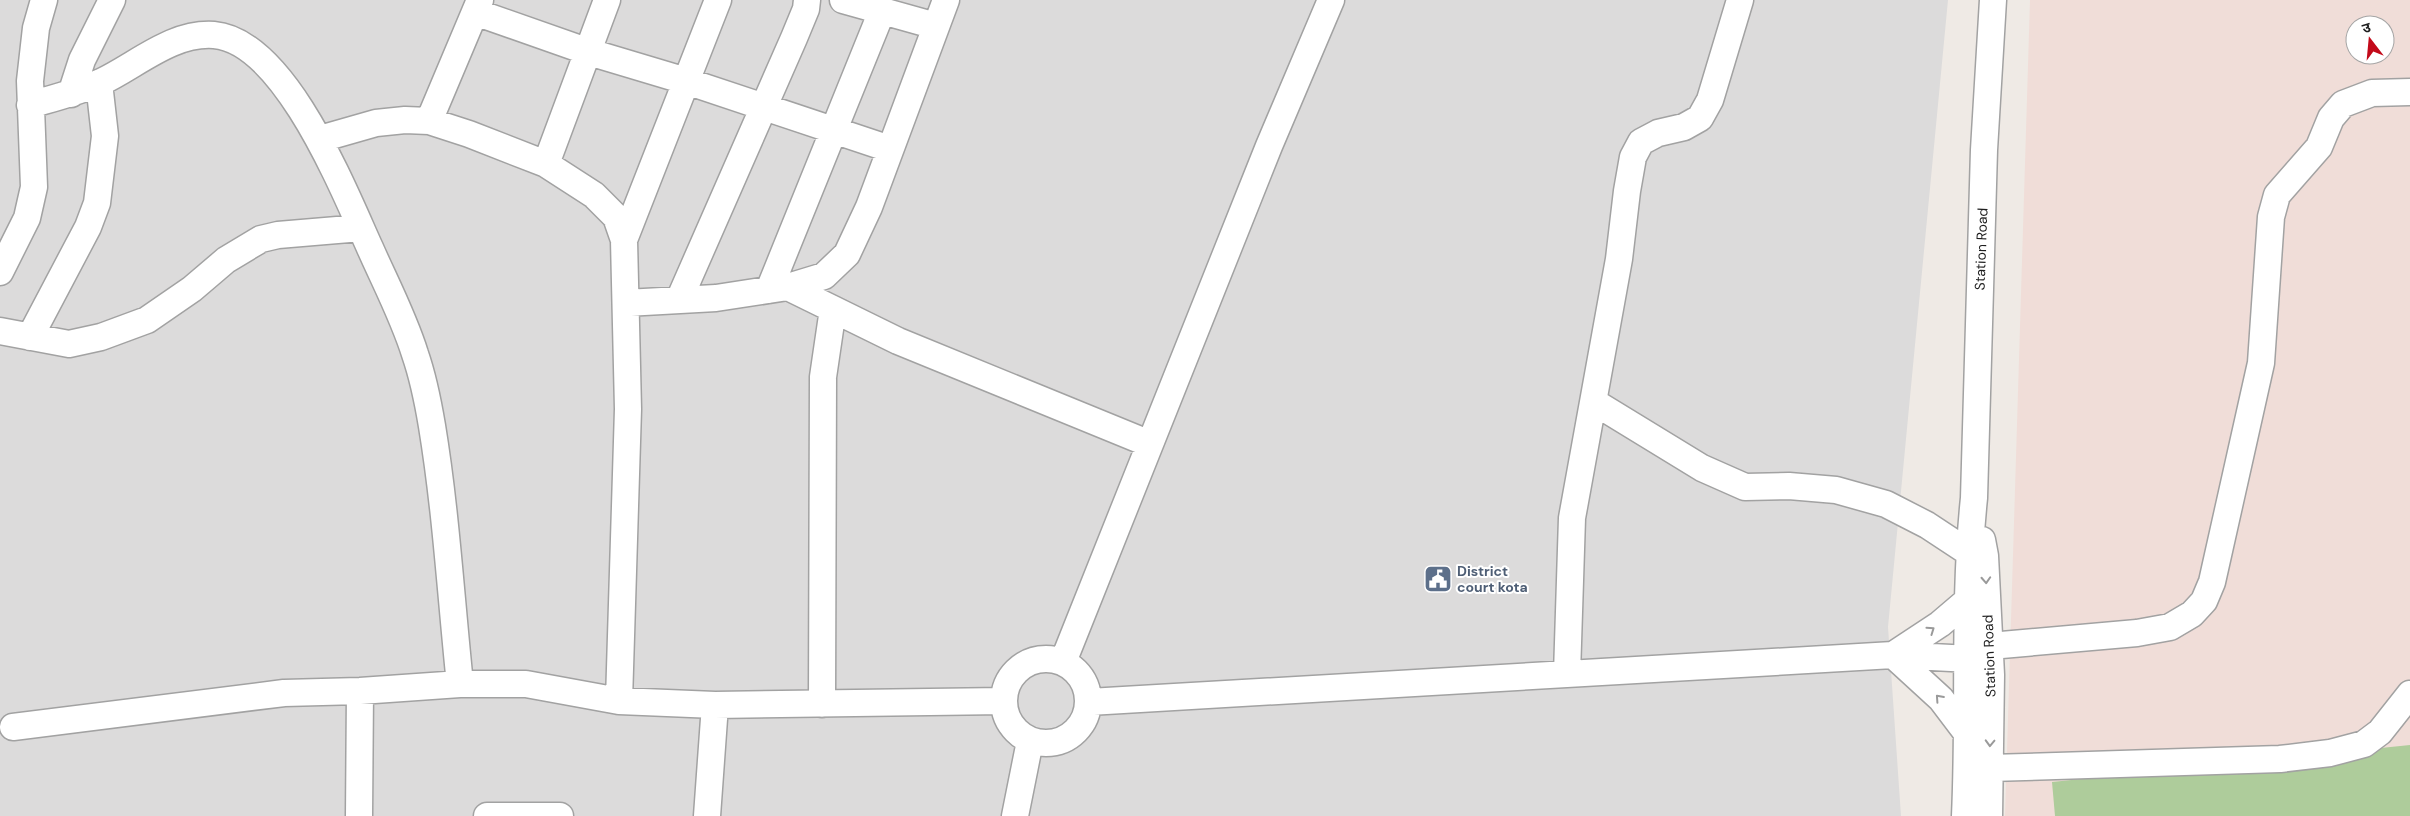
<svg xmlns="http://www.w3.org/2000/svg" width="2410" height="816" font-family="'DM Sans','Noto Sans Devanagari',sans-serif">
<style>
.residential{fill:#dcdbdb}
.military{fill:#f0ddd8;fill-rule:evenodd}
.forest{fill:#aecc9b}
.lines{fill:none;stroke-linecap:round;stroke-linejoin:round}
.minor-casing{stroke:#a2a2a2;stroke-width:29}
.minor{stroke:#fff;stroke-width:26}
.oneway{stroke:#9a9a9a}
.labels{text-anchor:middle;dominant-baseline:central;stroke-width:4;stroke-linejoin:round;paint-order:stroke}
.street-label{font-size:14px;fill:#1e1e1e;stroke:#fff}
.service-label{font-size:14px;font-weight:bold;fill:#4e5e75;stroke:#fff;text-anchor:start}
</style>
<rect width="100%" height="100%" fill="#efeae5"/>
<path class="residential" d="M0 0H1948L1888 627 1901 816H0Z"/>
<path class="military" d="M2030 0H2410V816H2005ZM2355 25H2385V55H2355Z"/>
<path class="forest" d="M2410 745V816H2055L2052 782Z"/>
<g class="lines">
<defs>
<path id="minor" d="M843 0 936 26
M475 12 589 52 686 81 890 149
M71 94 82 60 112 0
M30 105C54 98 78 92 101 82 137 65 172 32 214 35 285 41 344 191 370 248 385 282 404 318 415 354 423 377 428 402 432 426 446 511 451 598 460 684
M429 121 480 0
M320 139 376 123 405 120 429 121 469 134 546 164 594 195 616 217 624 240 628 409 619 701
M546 164 607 0
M624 240 718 0
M0 272 27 218 34 187 30 81 36 28 44 0
M788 287 898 341 1150 444
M769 290 882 11
M679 300 794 38 806 9 807 0
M626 303 716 298 788 287 824 276 847 254 869 207 946 0
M0 331 69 344 101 337 147 320 192 289 226 260 261 239 278 235 361 228
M30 337 88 227 97 203 105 136 99 83
M1594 402 1702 468 1745 487 1789 486 1836 490 1886 504 1927 525 1968 552
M1982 540 1985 556 1991 675 1989 816
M1967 601 1940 624 1893 655 1941 699 1969 736
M1990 646 2137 633 2170 627 2192 614 2204 601 2212 582 2261 363 2271 217 2277 195 2319 147 2331 118 2343 104 2372 93 2410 92
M1004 701a42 42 0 1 1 84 0a42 42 0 1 1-84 0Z
M1063 662 1269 146 1331 0
M1567 674 1572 518 1619 259 1627 191 1633 157 1641 142 1658 133 1684 127 1700 118 1710 100 1740 0
M1089 702 1893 655 1990 660
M822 704 823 377 833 309
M13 727 284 693 360 691 460 684H526L619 701 715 705 1004 701
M1990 768 2280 759 2330 753 2364 744 2380 732 2410 694
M359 816 360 691
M487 816H560
M707 816 715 705
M1015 816 1030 741
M1965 816C1970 710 1963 604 1974 498L1984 150 1993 0"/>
</defs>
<use href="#minor" class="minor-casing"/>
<use href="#minor" class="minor"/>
</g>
<defs><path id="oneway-chevron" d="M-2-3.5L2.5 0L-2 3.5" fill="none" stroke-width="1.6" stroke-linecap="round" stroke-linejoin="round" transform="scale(1.25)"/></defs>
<g class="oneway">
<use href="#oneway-chevron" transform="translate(1986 580) rotate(87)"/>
<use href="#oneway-chevron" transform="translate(1931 630) rotate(-35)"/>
<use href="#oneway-chevron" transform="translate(1939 698) rotate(-132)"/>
<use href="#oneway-chevron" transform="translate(1990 743) rotate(92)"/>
</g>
<defs>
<symbol id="civic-square" viewBox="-11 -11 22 22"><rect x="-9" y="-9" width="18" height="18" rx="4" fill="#5c6f8a" stroke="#fff"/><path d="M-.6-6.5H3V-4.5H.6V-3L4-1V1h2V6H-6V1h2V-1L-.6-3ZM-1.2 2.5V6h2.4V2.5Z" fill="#fff"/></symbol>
</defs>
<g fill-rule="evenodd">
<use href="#civic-square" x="1422" y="563" width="32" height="32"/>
</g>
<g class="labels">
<g class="street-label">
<text transform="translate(1981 249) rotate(-88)">Station Road</text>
<text transform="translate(1989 656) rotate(-92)">Station Road</text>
</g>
<g class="service-label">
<text x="1457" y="571">District<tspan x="1457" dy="16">court kota</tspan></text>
</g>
</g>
<g transform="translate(2370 40) rotate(344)"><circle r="24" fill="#ffffff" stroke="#a5a5a5"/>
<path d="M0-4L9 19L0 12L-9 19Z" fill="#c30a1a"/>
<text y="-8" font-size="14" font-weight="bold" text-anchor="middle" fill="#1e1e1e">उ</text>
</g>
</svg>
